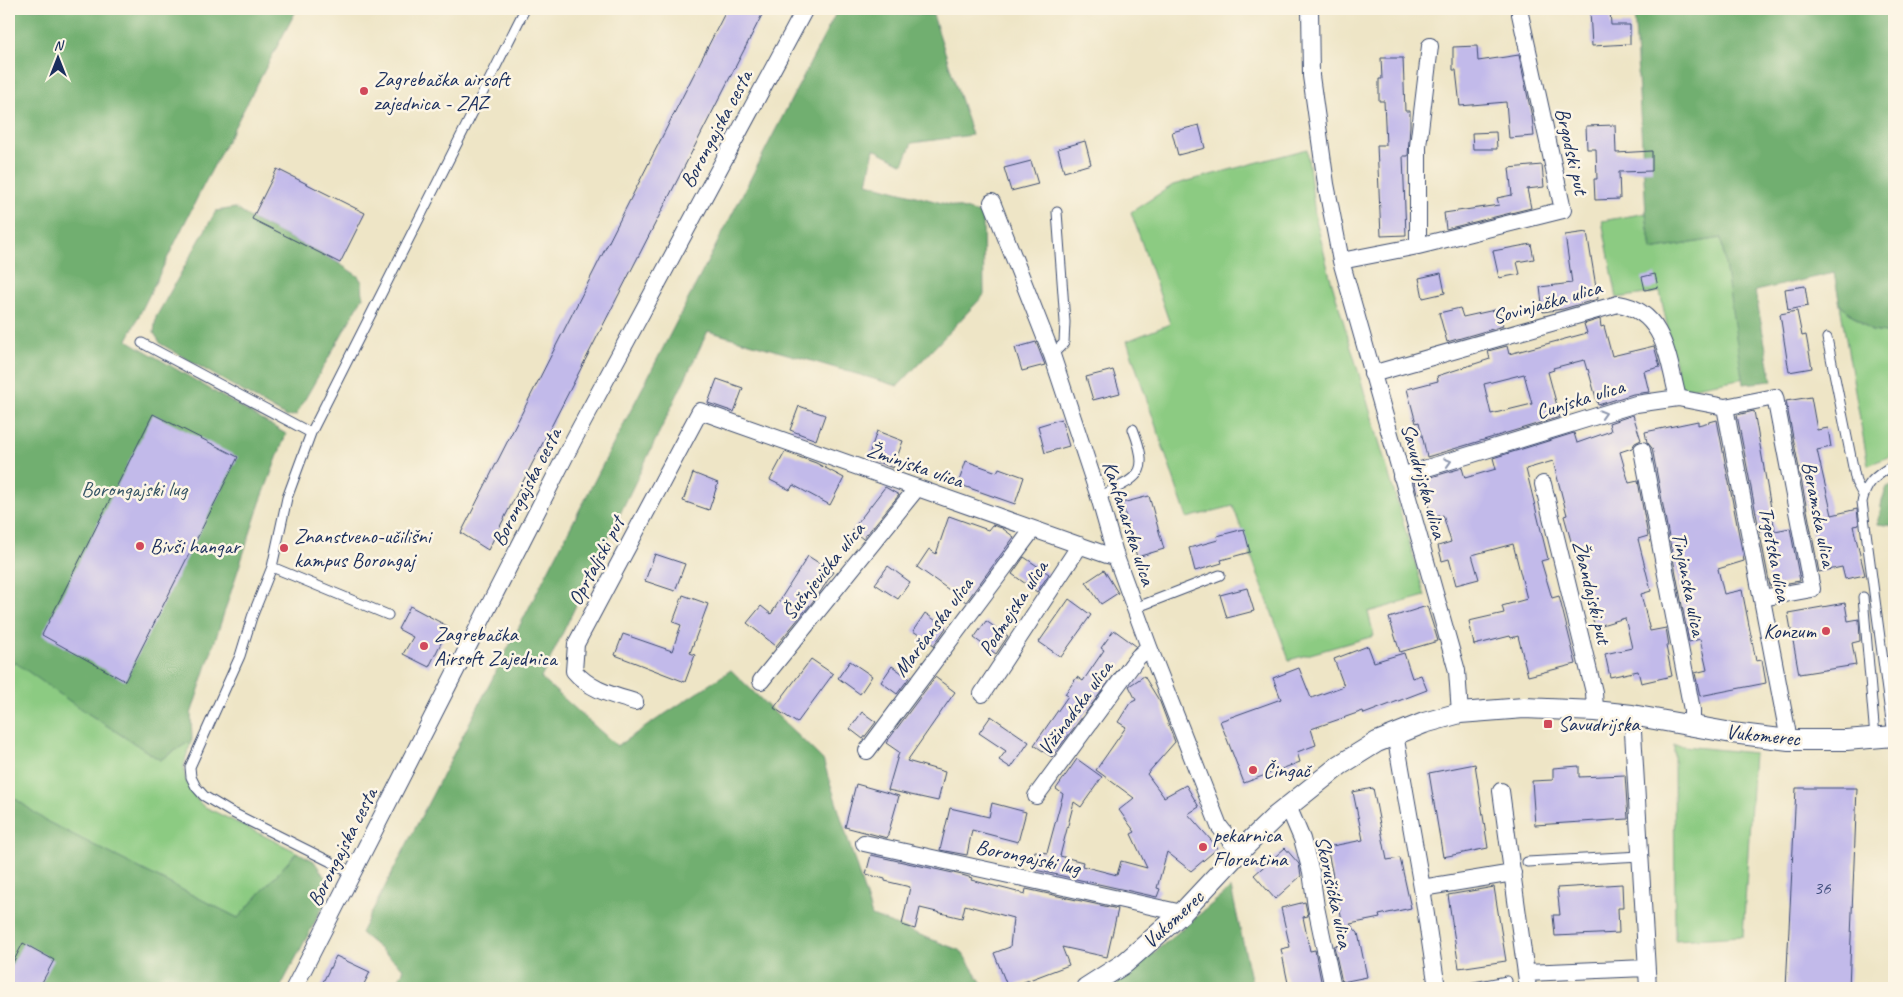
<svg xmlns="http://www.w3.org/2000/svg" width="1903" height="997" font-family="Caveat,sans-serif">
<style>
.green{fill:#8ccb82;stroke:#547d70}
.forest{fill:#71af70;stroke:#466f67}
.building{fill:#c2baea;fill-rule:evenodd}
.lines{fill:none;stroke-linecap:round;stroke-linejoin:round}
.service-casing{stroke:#3b4a6e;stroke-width:11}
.minor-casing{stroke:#3b4a6e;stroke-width:18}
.tertiary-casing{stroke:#3b4a6e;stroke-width:22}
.service{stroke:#fff;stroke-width:9}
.minor{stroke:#fff;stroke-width:16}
.tertiary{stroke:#fff;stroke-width:20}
.oneway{stroke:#8d97ae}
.poi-dot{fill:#d1495b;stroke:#fcf5e5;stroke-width:2}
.labels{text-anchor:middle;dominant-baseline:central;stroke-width:5;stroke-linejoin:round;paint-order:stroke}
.number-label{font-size:19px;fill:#455281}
.poi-label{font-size:21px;fill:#1b2f5e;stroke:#fcf5e5;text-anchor:start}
.street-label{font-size:21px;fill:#1b2f5e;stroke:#fcf5e5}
.park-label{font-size:21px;fill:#375667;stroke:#fcf5e5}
</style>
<rect width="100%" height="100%" fill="#fcf5e5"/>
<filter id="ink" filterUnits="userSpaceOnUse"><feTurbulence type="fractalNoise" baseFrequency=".02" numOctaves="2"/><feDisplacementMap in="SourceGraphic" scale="10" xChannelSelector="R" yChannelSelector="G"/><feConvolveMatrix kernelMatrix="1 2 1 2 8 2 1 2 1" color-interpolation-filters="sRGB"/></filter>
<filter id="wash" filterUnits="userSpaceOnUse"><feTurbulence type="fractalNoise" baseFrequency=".0096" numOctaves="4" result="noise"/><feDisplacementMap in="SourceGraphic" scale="20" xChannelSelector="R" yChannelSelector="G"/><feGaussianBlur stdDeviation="1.12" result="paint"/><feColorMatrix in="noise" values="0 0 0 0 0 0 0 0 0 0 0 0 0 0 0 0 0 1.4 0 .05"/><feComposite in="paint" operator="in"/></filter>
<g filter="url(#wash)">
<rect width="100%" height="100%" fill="#eee5c6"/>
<path class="green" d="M1307 149 1315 215 1329 273 1425 596 1368 612 1374 636 1289 660 1233 506 1187 518 1127 341 1170 324 1131 212 1173 185Z
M1646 213 1651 250 1721 238 1745 378 1684 389 1680 387 1660 292 1617 298 1602 221Z
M1840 305 1871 331 1894 334V455L1868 465Z
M16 662 78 707 160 760 192 740C189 748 185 758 184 767 183 781 194 797 203 806L297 852 238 918 46 821 9 794V664Z
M1674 745 1754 753 1743 936 1675 940Z"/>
<path class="forest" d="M9 9H297L201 190 127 340 286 434 260 503 191 714 192 740 160 760 78 707 16 663 9 664Z
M1634 9H1894V334L1872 331 1840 305 1834 273 1755 291 1772 381 1743 384 1721 238 1651 250 1646 213Z
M837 11 933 15 972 135 912 143 903 164 874 149 867 183 983 214 984 295 898 386 708 331 541 678 617 746 731 670 823 760 872 916 961 951 985 988H395L404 969 361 933Z
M235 208 252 219 335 261 358 276 362 282 363 297 296 415 287 417 161 344 154 333 156 317 216 211Z
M1894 484V526L1878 524 1882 500 1887 487Z
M9 794 46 821 238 918 297 852 314 861 326 879 327 899 280 988H9Z
M1231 888 1253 988H1110L1120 981Z"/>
<g id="blocks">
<path class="building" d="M727 9H765L488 550 461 533Z
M1610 10 1611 25H1630V44L1592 46 1590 11Z
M1477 46 1478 61 1519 55 1532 117 1534 136 1509 138 1506 102 1460 106 1456 70H1453V47Z
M1381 58H1403L1405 111H1410V125L1408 156H1403L1406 235 1381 236 1377 145H1386L1384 101H1379V79H1382Z
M1199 125 1205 148 1178 155 1172 132Z
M1615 125 1616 153 1652 151V171L1619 172 1620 199 1595 200 1594 179H1597L1596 149H1587L1586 126Z
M1496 132 1497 149H1473L1472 133Z
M1085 141 1091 164 1064 172 1058 149Z
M1031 161 1038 184 1011 191 1004 168Z
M1542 165 1544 187 1527 189 1531 208 1446 229 1444 213 1499 205 1497 198 1512 195 1509 168Z
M277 169 365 213 340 263 252 219Z
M1587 232 1598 299 1563 309 1543 312 1540 287 1572 283 1565 235Z
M1531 244 1534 259 1517 262 1520 274 1499 278 1493 251Z
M1441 273 1445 293 1423 298 1419 278Z
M1655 274 1658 287 1645 290 1642 277Z
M1805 286 1808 306 1788 310 1785 289Z
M1460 308 1463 317 1499 309 1503 326 1447 342 1439 313Z
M1797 311 1802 336 1806 335 1812 368 1789 372 1780 314Z
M1600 319 1601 327 1604 326 1612 356 1654 346 1660 367 1644 371 1649 392 1633 394 1598 405 1588 369 1587 370 1584 360 1553 368 1554 370 1548 372 1560 417 1427 457 1419 422 1416 423 1407 389 1438 381 1437 376 1490 359 1488 351 1507 346 1509 354 1587 333 1584 324ZM1524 374 1532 404 1491 414 1484 384Z
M1036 342 1045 365 1022 371 1015 348Z
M1113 370 1120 393 1093 400 1086 377Z
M717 379 743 388 734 412 708 403Z
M1811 397 1817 430 1828 428 1831 447 1817 450 1832 515 1857 509 1859 525 1853 526 1865 575 1845 579 1842 567 1819 572 1786 401Z
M799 406 825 415 816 440 790 430Z
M1754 411 1775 531 1790 528 1800 581 1770 586 1737 415Z
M153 414 238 457 125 681 42 635Z
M1633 415 1641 440 1635 443 1632 448 1620 452 1629 483 1638 481 1648 536 1638 539 1651 591 1641 594 1650 631 1666 628 1669 646H1666L1672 676 1641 683 1638 671 1610 677 1605 654 1632 648 1625 618 1595 627 1564 516 1567 515 1553 461 1526 469 1548 559 1541 561 1552 598 1559 596 1576 664 1528 676 1518 636 1511 638 1510 636 1474 645 1469 621 1504 613 1502 606 1527 599 1513 544 1472 555 1479 579 1456 585 1449 559 1442 561 1438 546 1451 542 1443 515 1432 518 1424 491 1417 494 1414 482 1462 468 1465 478 1496 469 1493 458 1574 433 1577 443 1611 431 1609 423Z
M1061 419 1069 446 1045 453 1038 426Z
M1717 420 1744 561 1718 569 1724 594 1742 590 1756 661 1762 660 1766 683 1700 696 1695 673 1707 670 1700 639 1689 642 1652 448 1647 442 1645 432 1698 421V425Z
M877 431 903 441 893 468 868 458Z
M785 452 816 463 844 478 830 505 793 485 790 490 770 480Z
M966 461 997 472 999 468 1024 477 1015 504 958 484Z
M693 473 718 483 709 510 683 501Z
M885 487 899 495 863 539 852 530Z
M1149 496 1164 549 1137 557 1122 503Z
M949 516 988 530 992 525 1002 528 1014 537 966 602 917 567 929 549 936 554Z
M1244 529 1250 552 1221 560 1222 563 1195 571 1189 548 1218 540 1217 536Z
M655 554 685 564 675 591 645 581Z
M808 556 833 572 819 594 776 646 747 623 761 606 771 614Z
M1024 557 1049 574 1037 592 1012 574Z
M888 566 910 582 898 599 875 584Z
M1104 570 1118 593 1101 604 1086 582Z
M1247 588 1254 611 1227 618 1220 595Z
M683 595 708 604 690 653 695 655 685 682 615 655 623 634 672 651 681 625 673 622Z
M1069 599 1091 615 1061 657 1039 642Z
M1845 603 1848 621 1859 619 1860 641 1852 643 1856 665 1799 674 1788 613Z
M410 606 449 627 429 667 403 654 413 637 398 629Z
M1427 606 1438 641 1400 652 1389 618Z
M925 613 946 628 934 645 913 631Z
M986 621 1008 636 996 654 974 638Z
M1114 630 1136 646 1052 757 1034 745 1068 696 1065 694 1077 677 1083 681 1104 650 1101 648Z
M1368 646 1374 662 1404 653 1412 678 1421 675 1427 690 1364 714 1363 711 1311 729 1316 745 1297 752 1300 762 1244 783 1220 721 1281 699 1273 678 1299 668 1311 698 1344 686 1334 659Z
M811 659 833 674 797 723 774 708Z
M850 661 872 676 860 694 838 678Z
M892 666 909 678 897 694 881 682Z
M1144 676 1160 702 1175 742 1147 774 1164 797 1186 785 1199 807 1188 814 1218 848 1191 871 1167 852 1157 888 1160 889 1157 897 1031 869 1035 851 1047 853 1063 794 1056 789 1077 759 1102 777 1081 807 1074 802 1060 856 1083 862 1082 866 1117 875 1121 861 1147 868 1131 834 1135 832 1119 810 1134 798 1096 770 1126 727 1118 722 1130 703 1136 700 1129 686Z
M935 677 955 692 907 761 945 772 938 801 888 790 899 752 886 743Z
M862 712 876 722 863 739 850 729Z
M991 716 1029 742 1011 768 999 760 1006 751 979 733Z
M1475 764 1488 848 1443 857 1429 773Z
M1579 766V777L1625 775 1628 819 1535 825 1532 781 1553 780V768Z
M856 784 899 796 887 838 845 827Z
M1373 788 1387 860 1400 858 1411 908 1379 915 1380 918 1350 924 1358 933 1367 977 1342 982 1334 946 1347 944 1327 847 1363 840 1353 792Z
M1796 788H1857L1849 988H1786Z
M992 803 1026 812 1018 842 972 830 967 855 940 850 950 808 989 817Z
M1285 848 1299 864 1301 876 1275 899 1254 875Z
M871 855 962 875 972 878 971 880 1025 894 1026 889 1118 909 1107 957 1062 947 1069 965 1008 988 994 953 1010 947 1013 918 965 905 962 918 920 908 915 929 902 925 910 887 885 881V879L866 874Z
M1622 884 1623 908H1618L1619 933 1555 936 1553 915H1560L1557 888Z
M1494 887 1506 961 1459 968 1448 895Z
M1305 902 1308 916 1303 917 1310 951 1315 950 1322 986 1317 987 1318 988H1289L1281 949 1290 947 1281 908Z
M23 943 54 960 39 988H9V970Z
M336 956 370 972 362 988H320Z"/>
</g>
</g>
<g filter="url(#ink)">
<use href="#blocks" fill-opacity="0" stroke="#3b4a6e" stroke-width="1"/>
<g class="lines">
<defs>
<path id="service" d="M1827 338 1856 482 1863 495
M142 343 311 433
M1052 355 1064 343 1065 322 1057 212
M1099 497C1139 476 1151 476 1133 429
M272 567 388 615
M1863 597 1875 737
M1135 608 1220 575
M1893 736 1862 502C1867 480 1877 476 1894 464
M1527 862 1641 856
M353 873 229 811 204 796 196 787 191 777 190 767 240 656 252 617 272 567 287 498 311 433 525 9
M1469 988 1507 981"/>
<path id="minor" d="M1310 9 1311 76 1326 184 1341 261 1457 671 1460 713
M992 202 1052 355 1099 497 1116 557 1149 647 1219 826 1239 852
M1418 246 1563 210 1520 14
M1341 261 1418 246V146L1430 46
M1372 374 1618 304C1665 311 1668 360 1678 398
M1725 407 1789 740
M1642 450 1692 710V726
M1401 476 1636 404 1678 398 1725 407 1775 397 1812 589 1762 598
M1543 484 1594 692 1595 711
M761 681 917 488
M982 694 1080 545
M635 702C612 695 590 690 574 671L576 644 700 411 1107 555 1116 557
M1632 715 1648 988
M1395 734 1422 888 1437 988
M867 751 1033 529
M1501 791 1528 988
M1036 796 1138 657 1149 647
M1288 806 1302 839 1311 872 1316 907 1333 988
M864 843 1182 913
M1422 888 1513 873
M1526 973 1646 968
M294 988 574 439 805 9"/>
<path id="tertiary" d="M1086 988 1125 963 1182 913 1239 852 1276 816 1340 765 1377 742 1424 723 1460 713 1524 708 1595 711 1632 715 1732 733 1789 740H1846L1894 736"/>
</defs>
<use href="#service" class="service-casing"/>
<use href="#minor" class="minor-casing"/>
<use href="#tertiary" class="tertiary-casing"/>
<use href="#service" class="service"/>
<use href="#minor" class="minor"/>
<use href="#tertiary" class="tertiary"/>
</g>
<defs><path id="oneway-chevron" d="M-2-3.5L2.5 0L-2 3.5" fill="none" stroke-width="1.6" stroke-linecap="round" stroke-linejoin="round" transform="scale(1.25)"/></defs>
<g class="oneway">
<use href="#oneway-chevron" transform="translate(1603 414) rotate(-17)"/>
<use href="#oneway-chevron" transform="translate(1448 462) rotate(-17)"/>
</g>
</g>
<g class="poi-dot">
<circle cx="364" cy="91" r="5"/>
<circle cx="140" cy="546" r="5"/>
<circle cx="284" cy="548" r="5"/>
<circle cx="1826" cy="631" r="5"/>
<circle cx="424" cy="646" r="5"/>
<rect x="1543" y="719" width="10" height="10" rx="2.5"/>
<circle cx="1253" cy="770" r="5"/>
<circle cx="1203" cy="847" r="5"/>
</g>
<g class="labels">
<g class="number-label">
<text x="1822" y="888">36</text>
</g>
<g class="poi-label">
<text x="374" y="79">Zagrebačka airsoft<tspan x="374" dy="24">zajednica - ZAZ</tspan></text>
<text x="294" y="536">Znanstveno-učilišni<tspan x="294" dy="24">kampus Borongaj</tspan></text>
<text x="150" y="546">Bivši hangar</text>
<text x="1816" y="631" text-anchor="end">Konzum</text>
<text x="434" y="634">Zagrebačka<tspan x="434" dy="24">Airsoft Zajednica</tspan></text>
<text x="1558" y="724">Savudrijska</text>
<text x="1263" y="770">Čingač</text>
<text x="1213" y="835">pekarnica<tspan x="1213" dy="24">Florentina</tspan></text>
</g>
<g class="street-label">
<text transform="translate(716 129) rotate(-62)">Borongajska cesta</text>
<text transform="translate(1572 151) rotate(77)">Brgodski put</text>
<text transform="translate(1547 302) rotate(-16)">Sovinjačka ulica</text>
<text transform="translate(1580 399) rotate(-17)">Cunjska ulica</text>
<text transform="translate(915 465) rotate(19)">Žminjska ulica</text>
<text transform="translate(1424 481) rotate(74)">Savudrijska ulica</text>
<text transform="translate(526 487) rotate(-63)">Borongajska cesta</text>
<text transform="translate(1819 514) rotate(79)">Beramska ulica</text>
<text transform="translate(1129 523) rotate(72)">Kanfanarska ulica</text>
<text transform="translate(1775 554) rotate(79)">Trgetska ulica</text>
<text transform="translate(596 561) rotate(-62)">Oprtaljski put</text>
<text transform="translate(823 571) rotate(-51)">Šušnjevička ulica</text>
<text transform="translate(1689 584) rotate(79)">Tinjanska ulica</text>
<text transform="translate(1592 592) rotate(76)">Žbandajski put</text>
<text transform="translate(1013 608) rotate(-57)">Podmejska ulica</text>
<text transform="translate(933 627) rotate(-53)">Marčanska ulica</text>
<text transform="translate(1075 708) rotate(-54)">Vižinadska ulica</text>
<text transform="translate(1763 735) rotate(6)">Vukomerec</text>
<text transform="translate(342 847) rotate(-63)">Borongajska cesta</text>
<text transform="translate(1028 857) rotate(12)">Borongajski lug</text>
<text transform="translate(1334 892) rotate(78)">Skorušićka ulica</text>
<text transform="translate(1173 919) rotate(-43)">Vukomerec</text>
</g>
<g class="park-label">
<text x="134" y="489">Borongajski lug</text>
</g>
</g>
<rect width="1903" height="997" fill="none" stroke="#fcf5e5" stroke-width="30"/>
<g transform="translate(58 58)" stroke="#fcf5e5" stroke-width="4" paint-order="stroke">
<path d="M0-4L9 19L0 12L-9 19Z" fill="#1b2f5e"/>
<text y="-8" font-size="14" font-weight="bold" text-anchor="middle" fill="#1b2f5e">N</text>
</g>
</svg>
